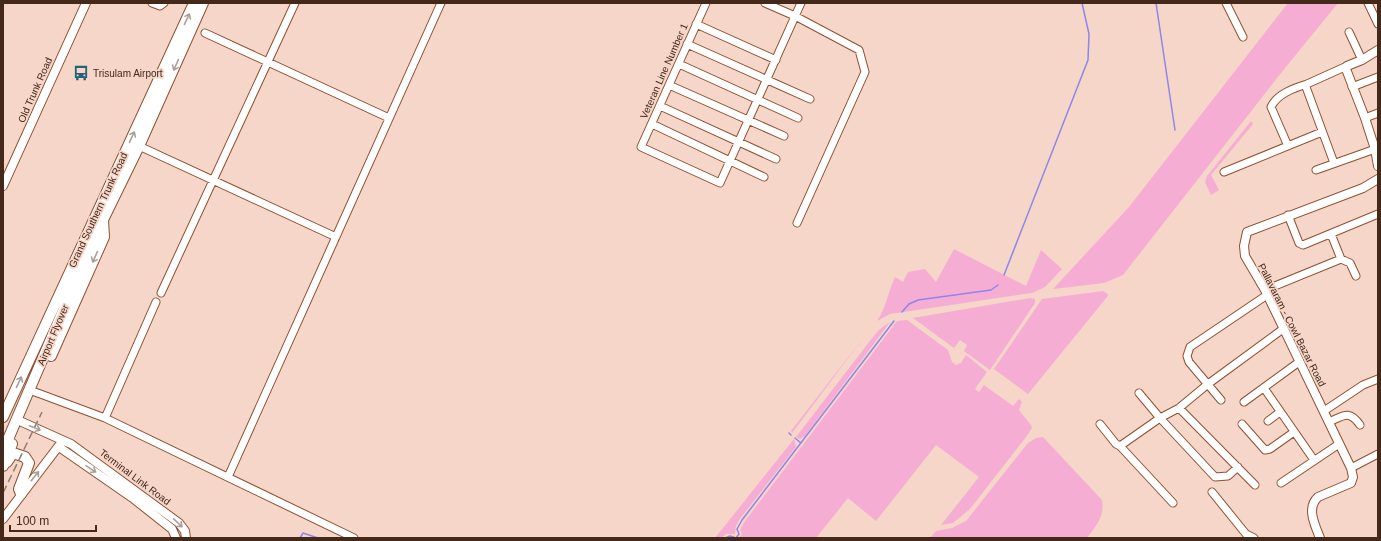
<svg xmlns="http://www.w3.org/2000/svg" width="1381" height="541" font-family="Arial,sans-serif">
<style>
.green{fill:#f6add4}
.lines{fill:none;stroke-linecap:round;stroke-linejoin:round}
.stream{stroke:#8f85ea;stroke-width:1.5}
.minor-casing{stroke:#8f5030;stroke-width:9}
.tertiary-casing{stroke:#8f5030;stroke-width:10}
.primary-casing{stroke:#8f5030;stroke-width:12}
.minor{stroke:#fff;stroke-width:7}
.tertiary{stroke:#fff;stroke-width:8}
.primary{stroke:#fff;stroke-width:10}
.rail{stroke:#987b6d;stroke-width:1.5;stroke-dasharray:8 4;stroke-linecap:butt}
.oneway{stroke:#ab9e98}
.labels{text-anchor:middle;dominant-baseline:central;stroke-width:3.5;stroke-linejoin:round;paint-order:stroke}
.street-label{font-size:10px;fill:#44281a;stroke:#f5d6c8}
.poi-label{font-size:10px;fill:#44281a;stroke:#f5d6c8;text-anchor:start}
</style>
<rect width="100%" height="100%" fill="#f5d6c8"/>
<path class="green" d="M1288 3H1338L1281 73 1123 275 1104 283 1053 289 1129 207Z
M1251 121 1253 124 1211 175 1219 190 1211 195 1205 182 1207 176Z
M954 249 1026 286 1041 250 1062 269 1045 287 1032 293 890 314 877 321C886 308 888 292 895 277L903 282 908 272 925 269 936 282Z
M1103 291 1108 294 1107 297 1028 394 994 369 1042 299Z
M1030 298 1035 299V303L990 370 964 351 967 345 960 340 954 348 913 318Z
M907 320 948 350 952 362 956 365 961 363 966 355 987 372 975 389 979 392 984 385 1013 406 1019 399 1022 402 1019 410 1031 425 1032 428 1026 437 970 509 953 523 941 525 979 477 936 445 876 521 848 498 816 538H739L742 534 740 530 745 521 897 321Z
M890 322 805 436 800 439 796 437 873 337 880 329Z
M864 337 792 433 791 431Z
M1043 437 1102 500C1105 516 1096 526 1087 538H930L936 531 952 528 966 521 1028 443 1036 438Z
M794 439 796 447 739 520 736 526 735 534H726L722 538H715Z"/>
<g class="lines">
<path class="stream" d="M1156 3 1175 130
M1004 275 1088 60 1089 34 1082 3
M902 312 909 304 918 300 991 290 998 285
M789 433 791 435
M795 438 801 443
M300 538 303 533 318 538
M725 538 730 536 736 538 739 534 737 529 742 520 894 321"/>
<defs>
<path id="minor" d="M152 3 160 6 164 3
M706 3 641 147 720 183 801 3
M765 3 795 16 859 50 865 72 797 223
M1226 3 1243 37
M1368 3 1378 24
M696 24 776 60
M1349 32 1362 60
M205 33 389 118
M687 44 810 99
M679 64 798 118
M669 85 784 136
M1352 87 1378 77
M660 106 776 159
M1365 118 1378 113
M652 124 764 177
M139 146 336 237
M1288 146 1271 107C1277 94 1294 88 1307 84
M1334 163 1306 87 1307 84 1347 66
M1316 170 1378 148
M1224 172 1322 132
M1288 215 1299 243 1303 245 1378 214
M1341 259 1350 263 1356 276
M1265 290 1341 259 1331 234
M161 293 295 3
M1264 388 1314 460
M35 392 105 418 354 538
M1221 400 1189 362 1187 356 1190 347 1267 295
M1244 402 1299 362
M1179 408 1255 485
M1324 411 1363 385 1378 379
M105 418 156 302
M1268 421 1280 412
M1329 422C1343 416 1349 409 1360 425
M1100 424 1116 444 1120 446 1160 418 1139 393
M1242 424 1265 450 1270 449 1294 432
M1120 446 1173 503
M1238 467 1228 476 1215 477 1160 418 1179 408 1208 384 1283 329
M1351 468 1378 454
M228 477 441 3
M1281 483 1339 444
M1212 492 1246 534 1254 538"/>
<path id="tertiary" d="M1378 50 1362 60 1347 66 1346 69 1365 118 1375 149 1378 166
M3 186 86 3
M22 422 71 444 179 523 185 531 186 538
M59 447 134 499 172 529 176 538
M3 519 61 443
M1320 538C1315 525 1306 508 1318 497L1351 483 1353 477 1351 468 1265 290 1245 256 1244 246 1247 232 1363 188 1378 179"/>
<path id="primary" d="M51 356 104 237 103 220
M3 417 194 3
M3 451 97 232 139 146 203 3
M7 462 13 453 25 457 29 463 19 489 21 494
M3 466 12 444"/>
</defs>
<use href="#minor" class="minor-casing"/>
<use href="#tertiary" class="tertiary-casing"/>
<use href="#primary" class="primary-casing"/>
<use href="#minor" class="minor"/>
<use href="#tertiary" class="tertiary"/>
<use href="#primary" class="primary"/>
<path class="rail" d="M3 493 42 412"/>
</g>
<defs><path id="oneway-shaft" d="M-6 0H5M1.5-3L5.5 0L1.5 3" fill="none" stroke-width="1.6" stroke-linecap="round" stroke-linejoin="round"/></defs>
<g class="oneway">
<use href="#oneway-shaft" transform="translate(187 19) rotate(-65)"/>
<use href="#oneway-shaft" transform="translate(176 65) rotate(114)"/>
<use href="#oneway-shaft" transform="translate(132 137) rotate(-65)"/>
<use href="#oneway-shaft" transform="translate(95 257) rotate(114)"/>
<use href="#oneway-shaft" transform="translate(19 382) rotate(-65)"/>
<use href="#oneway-shaft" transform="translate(35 428) rotate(22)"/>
<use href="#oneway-shaft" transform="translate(91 469) rotate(34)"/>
<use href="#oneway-shaft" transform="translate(35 476) rotate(-51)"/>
<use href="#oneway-shaft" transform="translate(178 523) rotate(44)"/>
</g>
<defs>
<symbol id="bus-bare" viewBox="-9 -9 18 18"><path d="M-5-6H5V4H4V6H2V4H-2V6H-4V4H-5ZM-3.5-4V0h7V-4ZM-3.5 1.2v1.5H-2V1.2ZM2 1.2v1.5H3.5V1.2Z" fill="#246279" stroke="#f5d6c8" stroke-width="2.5" paint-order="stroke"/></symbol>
</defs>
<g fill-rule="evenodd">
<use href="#bus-bare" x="70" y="62" width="22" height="22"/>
</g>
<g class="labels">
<g class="street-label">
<text transform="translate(664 71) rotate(-66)">Veteran Line Number 1</text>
<text transform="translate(35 90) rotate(-66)">Old Trunk Road</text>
<text transform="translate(98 210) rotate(-65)">Grand Southern Trunk Road</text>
<text transform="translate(1292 325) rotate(63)">Pallavaram - Cowl Bazar Road</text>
<text transform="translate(53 335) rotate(-67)">Airport Flyover</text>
<text transform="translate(135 477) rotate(37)">Terminal Link Road</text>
</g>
<g class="poi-label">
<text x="93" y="73">Trisulam Airport</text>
</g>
</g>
<rect width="1381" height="541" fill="none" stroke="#44281a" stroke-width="8"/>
<path d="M10 525v6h86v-6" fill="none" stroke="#44281a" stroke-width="2"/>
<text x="16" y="525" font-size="12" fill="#44281a" stroke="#f5d6c8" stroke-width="3" paint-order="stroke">100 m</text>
</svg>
